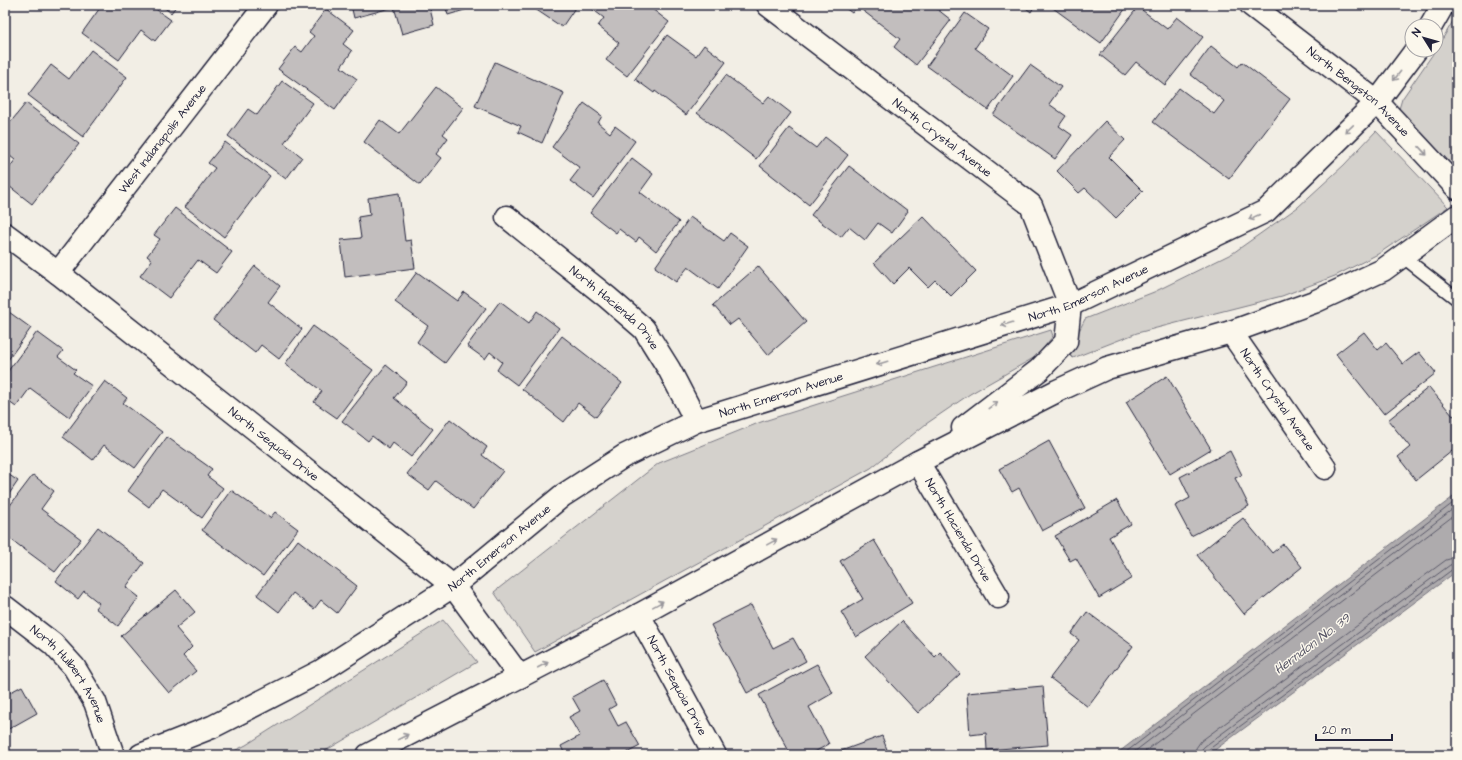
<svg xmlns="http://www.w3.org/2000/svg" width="1462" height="760" font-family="'Architects Daughter',sans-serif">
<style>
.green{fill:#d4d1cc;stroke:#7b7a84}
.water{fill:#aeabad;stroke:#76747f}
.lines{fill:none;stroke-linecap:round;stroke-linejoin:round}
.shore{stroke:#5a5969;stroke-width:1}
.building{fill:#c2bebe;stroke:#22223b}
.lane-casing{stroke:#22223b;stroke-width:15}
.street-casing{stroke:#22223b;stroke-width:25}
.secondary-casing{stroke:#22223b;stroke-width:25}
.lane{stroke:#fbf7ec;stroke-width:12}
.street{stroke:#fbf7ec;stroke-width:22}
.secondary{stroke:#fbf7ec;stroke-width:22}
.oneway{stroke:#99979c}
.labels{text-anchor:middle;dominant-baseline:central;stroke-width:3;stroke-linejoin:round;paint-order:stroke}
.street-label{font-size:12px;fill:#22223b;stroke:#fbf7ec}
.water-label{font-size:13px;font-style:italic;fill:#535263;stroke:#fbf7ec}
</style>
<rect width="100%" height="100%" fill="#f2eee5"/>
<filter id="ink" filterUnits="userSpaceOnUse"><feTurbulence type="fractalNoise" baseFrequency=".025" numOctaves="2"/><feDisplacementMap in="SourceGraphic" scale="8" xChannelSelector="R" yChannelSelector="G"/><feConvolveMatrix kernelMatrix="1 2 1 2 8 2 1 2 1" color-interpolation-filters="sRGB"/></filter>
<g filter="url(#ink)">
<path class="green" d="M1457 14V173L1402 121 1399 109 1402 99 1439 45Z
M1376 131 1448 207 1378 254 1335 276 1282 296 1137 333 1073 358 1068 353 1085 319 1154 292 1233 253 1298 207 1344 165Z
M1051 330 1053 336 1037 356 970 394 926 424 871 468 535 652 494 592 659 463 761 422Z
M443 620 477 662 318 755H226L246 745Z"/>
<path class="water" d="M1457 494V571L1208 755H1115Z"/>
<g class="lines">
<path class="shore" d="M1122 755 1457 500
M1130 755 1457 506
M1140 755 1457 513
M1195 755 1196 748 1201 741 1446 560 1457 557
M1201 755V750L1205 746 1450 565 1457 563
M1206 755 1208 750 1453 569 1457 568"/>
</g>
<path class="building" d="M102 5H150L171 20 155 41 141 30 119 60 82 33Z
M161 5H177L171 13Z
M351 5H429L434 25 402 34 394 7 354 18Z
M445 5H481L448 15Z
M537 5H577L562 27 535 9Z
M587 5H647L669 22 627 76 606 60 619 43 598 26 604 18Z
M841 5H858L852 13Z
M866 5H932L951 20 916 65 894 47 900 39 862 10Z
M1022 5H1035L1031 12Z
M1055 5H1128L1101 43 1053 8Z
M1138 7 1167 29 1177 17 1203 37 1165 85 1136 62 1125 75 1100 55Z
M326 9 354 30 343 44 352 51 341 67 357 79 335 110 278 69 295 47 302 52 314 36 309 32Z
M965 13 988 29 975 48 1013 76 988 110 927 66Z
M667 35 696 56 704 45 726 62 686 115 655 91 654 93 635 79Z
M1211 46 1238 67 1242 62 1290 99 1229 179 1153 122 1179 88 1214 114 1224 101 1190 74Z
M91 50 127 77 83 137 28 95 51 65 69 79Z
M495 62 564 93 542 143 518 132 521 126 475 106Z
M1030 65 1061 87 1049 104 1066 116 1059 126 1072 135 1055 159 993 115Z
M726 75 763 103 769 96 791 113 756 159 697 113Z
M282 81 313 103 284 143 302 157 286 179 228 136 248 109 257 115Z
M436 87 463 108 443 134 448 138 436 154 441 158 420 185 364 142 380 120 399 134Z
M26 103 79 144 32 204 5 183V174L15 160 5 152V129Z
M584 103 602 116 598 123 610 133 615 126 635 141 593 198 570 181 580 168 552 147Z
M1105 121 1125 140 1109 157 1143 191 1116 218 1085 188 1079 193 1057 171Z
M789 128 816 148 825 137 848 155 809 205 760 166Z
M225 142 270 176 224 237 185 207 215 168 208 163Z
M632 158 653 174 640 192 679 222 656 251 639 237 636 242 619 229 616 233 590 213Z
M849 166 908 211 892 233 878 223 865 240 849 227 841 237 811 215Z
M399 193 405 241 411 240 415 268 345 277 341 240 361 238 358 217 370 215 368 198Z
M175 208 232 252 216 273 198 260 169 298 140 276 152 260 147 256 160 239 154 235Z
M923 216 976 271 951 296 935 280 928 287 909 268 893 284 874 263Z
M690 217 724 241 730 233 748 246 718 289 688 267 676 282 655 267Z
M255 266 280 286 268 302 302 329 279 359 261 345 255 353 213 320Z
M758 266 806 322 768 355 738 319 730 325 713 305Z
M417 272 457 301 464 292 486 308 445 363 417 342 428 326 395 302Z
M500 301 529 323 537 311 559 328 517 385 497 370 502 362 490 352 485 359 467 346Z
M9 312 31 328 5 364V318Z
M313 326 373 370 337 418 314 402 322 391 285 364Z
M37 332 63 351 58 357 76 370 73 373 92 386 69 417 30 388 16 407 5 399V375Z
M1364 332 1378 350 1386 343 1403 364 1419 352 1436 373 1384 414 1336 354Z
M562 336 622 383 596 417 578 403 564 422 522 389Z
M386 365 407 382 394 398 433 429 411 457 393 443 389 449 372 436 368 441 342 421Z
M1167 376 1211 449 1170 474 1126 402Z
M105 381 127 398 123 403 162 432 135 468 104 445 93 460 63 437Z
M1429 387 1453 416 1456 414 1457 416V447L1416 480 1398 457 1410 447 1388 420Z
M450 419 487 447 482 455 503 471 473 509 436 481 429 490 407 474Z
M167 437 212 469 207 476 223 488 202 518 162 489 149 507 128 491Z
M1049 441 1085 508 1042 531 1019 488 1012 492 999 469Z
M1230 451 1242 475 1235 478 1249 506 1191 536 1175 506 1190 498 1180 477Z
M5 472 18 481 5 500Z
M33 475 54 491 41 509 81 539 55 572 5 535V512Z
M231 490 270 518 275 512 298 529 263 576 202 530Z
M1117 500 1131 524 1109 537 1132 578 1099 598 1076 558 1070 561 1055 536Z
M1243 518 1272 553 1283 544 1302 567 1244 614 1197 555Z
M98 527 144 563 126 587 139 597 118 626 95 608 99 603 84 591 78 599 56 581Z
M298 540 357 586 337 613 321 600 314 609 293 593 279 612 257 595Z
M874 540 912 603 856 637 841 612 863 599 840 561Z
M176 590 195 612 176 628 192 647 183 656 196 671 169 693 121 636Z
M751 605 773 648 793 638 806 661 747 693 711 625Z
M1087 612 1133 646 1088 707 1050 678 1079 640 1071 634Z
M902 621 935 657 940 652 960 674 918 713 865 656Z
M817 664 833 693 809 707 829 744 809 755H791L759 695Z
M603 680 616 705 609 709 618 726 626 722 640 746 623 755H565L561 746 580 736 569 717 580 711 572 697Z
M22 686 37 713 5 731V695Z
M1043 686 1048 745 987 750 986 733 970 735 967 693Z
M882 736 889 755H830Z"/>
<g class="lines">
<defs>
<path id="lane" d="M1402 256 1457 299"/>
<g id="street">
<path id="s1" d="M768 5 1031 205 1070 305"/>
<path id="s2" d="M1251 5 1377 102 1457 188"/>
<path id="s3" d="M507 217 607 297 644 329 669 369 696 421"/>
<path id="s4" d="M5 234 58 273 453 586 520 677"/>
<path id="s5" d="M58 273 266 5"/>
<path id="s6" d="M1231 332 1325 468"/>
<path id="s7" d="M918 462 998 597"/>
<path id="s8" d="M5 607 53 644 74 667 95 702 113 755"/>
<path id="s9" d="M639 615 715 755"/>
</g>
<g id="secondary">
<path d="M1431 26 1443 5"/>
<path d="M963 428 1039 370 1066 342 1070 305"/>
<path id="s10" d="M141 755 212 727 321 671 453 586 562 496 624 456 696 421 1070 305 1266 211 1377 102 1416 50"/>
<path d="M368 755 639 615 918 462 1057 391 1107 368 1231 332 1314 302 1383 270 1457 216"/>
</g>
</defs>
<use href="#lane" class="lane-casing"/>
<use href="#street" class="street-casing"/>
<use href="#secondary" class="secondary-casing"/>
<use href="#lane" class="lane"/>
<use href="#street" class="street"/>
<use href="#secondary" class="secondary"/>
</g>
<defs><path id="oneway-shaft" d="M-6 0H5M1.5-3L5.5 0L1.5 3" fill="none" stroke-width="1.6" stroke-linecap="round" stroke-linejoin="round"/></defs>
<g class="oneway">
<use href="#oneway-shaft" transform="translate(1397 76) rotate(128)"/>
<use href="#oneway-shaft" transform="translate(1349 129) rotate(136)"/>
<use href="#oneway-shaft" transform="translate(1423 151) rotate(47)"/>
<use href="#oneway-shaft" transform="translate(1254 217) rotate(155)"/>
<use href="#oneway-shaft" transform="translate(1007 324) rotate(163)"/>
<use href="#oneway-shaft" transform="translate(882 363) rotate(163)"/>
<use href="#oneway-shaft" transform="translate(993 405) rotate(-37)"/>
<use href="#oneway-shaft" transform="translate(772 542) rotate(-29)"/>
<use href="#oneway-shaft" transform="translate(658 604) rotate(-29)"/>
<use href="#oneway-shaft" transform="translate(543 665) rotate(-28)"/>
<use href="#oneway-shaft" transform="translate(403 737) rotate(-27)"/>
</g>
</g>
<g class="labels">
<g class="street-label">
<text stroke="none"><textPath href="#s2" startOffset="138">North Bengston Avenue</textPath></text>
<text stroke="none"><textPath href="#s1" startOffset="219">North Crystal Avenue</textPath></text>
<text stroke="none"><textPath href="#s5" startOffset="170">West Indianapolis Avenue</textPath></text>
<text stroke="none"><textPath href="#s10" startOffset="1064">North Emerson Avenue</textPath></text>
<text stroke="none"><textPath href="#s3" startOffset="141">North Hacienda Drive</textPath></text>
<text stroke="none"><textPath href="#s10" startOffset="740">North Emerson Avenue</textPath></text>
<text stroke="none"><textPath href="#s6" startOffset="82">North Crystal Avenue</textPath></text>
<text stroke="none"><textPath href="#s4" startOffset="341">North Sequoia Drive</textPath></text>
<text stroke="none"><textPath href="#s7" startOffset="79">North Hacienda Drive</textPath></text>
<text stroke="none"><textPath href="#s10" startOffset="416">North Emerson Avenue</textPath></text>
<text stroke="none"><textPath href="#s8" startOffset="94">North Hulbert Avenue</textPath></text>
<text stroke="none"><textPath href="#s9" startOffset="80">North Sequoia Drive</textPath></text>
</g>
<g class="water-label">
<text transform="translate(1312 644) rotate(-37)">Herndon No. 39</text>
</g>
</g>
<rect width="1462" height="760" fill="none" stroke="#fbf7ec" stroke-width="20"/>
<rect x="10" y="10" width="1442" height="740" fill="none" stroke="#22223b" stroke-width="1.5" filter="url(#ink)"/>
<g transform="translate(1424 38) rotate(307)"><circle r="19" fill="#fbf7ec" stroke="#a4a2a5"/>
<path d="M0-3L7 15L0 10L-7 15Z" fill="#22223b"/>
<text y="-6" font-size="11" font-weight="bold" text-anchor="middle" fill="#22223b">N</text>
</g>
<path d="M1316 734v6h76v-6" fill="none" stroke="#22223b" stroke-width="2"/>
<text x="1322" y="734" font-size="12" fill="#22223b" stroke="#fbf7ec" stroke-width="3" paint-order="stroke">20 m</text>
</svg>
